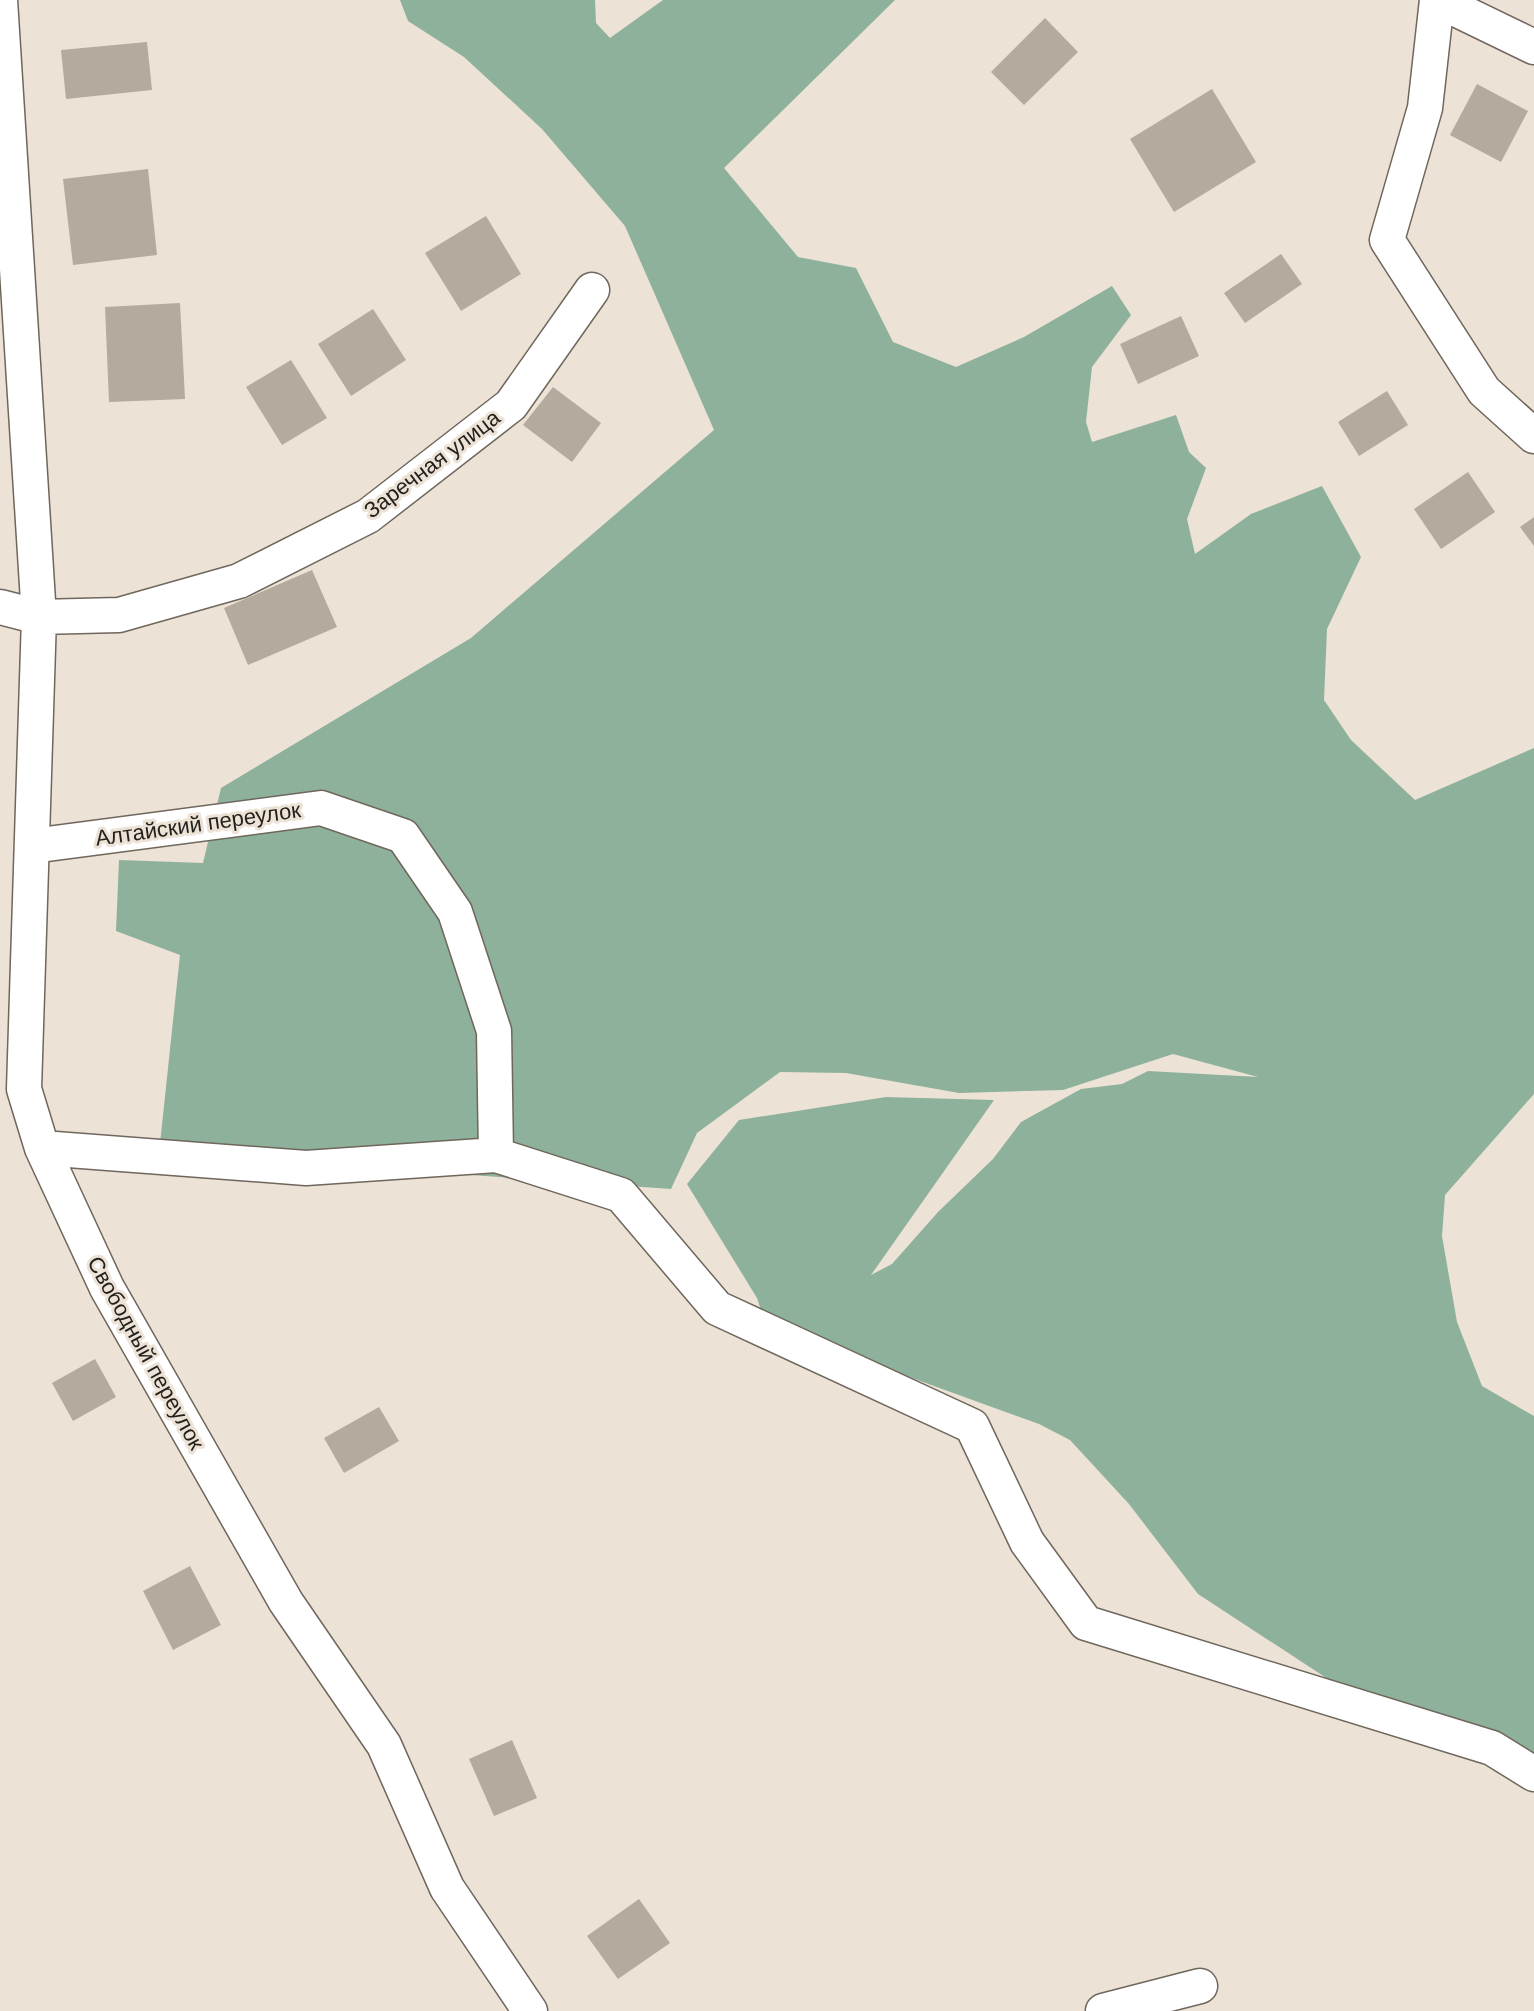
<svg xmlns="http://www.w3.org/2000/svg" width="1534" height="2011" font-family="Helvetica,sans-serif">
<style>
.forest{fill:#8eb19b}
.building{fill:#b4aa9e}
.lines{fill:none;stroke-linecap:round;stroke-linejoin:round}
.minor-casing{stroke:#6f665c;stroke-width:37}
.minor{stroke:#fff;stroke-width:34}
.labels{text-anchor:middle;dominant-baseline:central;stroke-width:6;stroke-linejoin:round;paint-order:stroke}
.street-label{font-size:22px;fill:#231f1b;stroke:#ece2d6}
</style>
<rect width="100%" height="100%" fill="#ece2d6"/>
<path class="forest" d="M400 0H595L596 23 610 38 663 0H895L724 168 798 257 856 268 893 342 956 367 1024 337 1112 286 1131 315 1092 367 1086 422 1092 442 1176 415 1189 452 1206 468 1187 519 1195 554 1251 514 1322 486 1361 557 1327 629 1324 700 1351 740 1415 800 1534 748V1094L1445 1195 1442 1236 1457 1322 1482 1386 1534 1416V1769L1331 1681 1198 1594 1129 1504 1070 1440 1039 1424 766 1325 757 1298 687 1184 739 1120 886 1097 994 1100 871 1275 892 1264 938 1212 993 1159 1021 1122 1081 1089 1122 1084 1148 1071 1258 1077 1173 1054 1063 1090 959 1093 846 1073 780 1072 697 1133 671 1189 159 1153 180 955 116 931 119 860 203 863 221 788 471 638 714 430 625 226 542 129 464 57 408 21Z"/>
<path class="building" d="M1045 18 1078 52 1024 105 991 72Z
M147 42 152 90 66 99 61 50Z
M1477 84 1528 111 1501 162 1450 135Z
M1212 89 1256 162 1174 212 1130 139Z
M148 169 157 255 73 265 63 179Z
M486 216 521 274 461 311 425 253Z
M1281 254 1302 284 1245 323 1224 293Z
M180 303 185 399 109 402 105 307Z
M373 309 406 360 351 396 318 344Z
M1181 316 1199 356 1138 384 1120 344Z
M291 360 327 418 282 445 246 387Z
M553 387 601 423 572 462 523 425Z
M1387 391 1408 425 1359 456 1338 422Z
M1468 472 1495 512 1441 549 1414 509Z
M1534 517V546L1520 527Z
M312 570 337 627 248 665 224 608Z
M95 1359 116 1397 73 1421 52 1383Z
M379 1407 399 1441 344 1473 324 1438Z
M190 1566 221 1625 173 1650 143 1591Z
M512 1740 537 1798 494 1816 469 1759Z
M639 1899 670 1943 618 1979 587 1936Z"/>
<g class="lines">
<defs>
<path id="minor" d="M0 0 39 617 24 1089 42 1148 107 1288 286 1602 384 1745 447 1888 530 2011
M1437 0 1425 108 1387 240 1484 391 1534 436
M1437 0 1534 47
M0 607 39 617 119 615 239 581 368 516 511 405 592 290
M32 846 321 808 403 836 455 912 494 1031 496 1155
M42 1148 306 1168 496 1155 621 1195 717 1308 972 1426 1027 1542 1086 1623 1492 1748 1534 1774
M1103 2011 1200 1986"/>
</defs>
<use href="#minor" class="minor-casing"/>
<use href="#minor" class="minor"/>
</g>
<g class="labels">
<g class="street-label">
<text transform="translate(432 464) rotate(-37)">Заречная улица</text>
<text transform="translate(198 824) rotate(-8)">Алтайский переулок</text>
<text transform="translate(146 1353) rotate(61)">Свободный переулок</text>
</g>
</g>
</svg>
